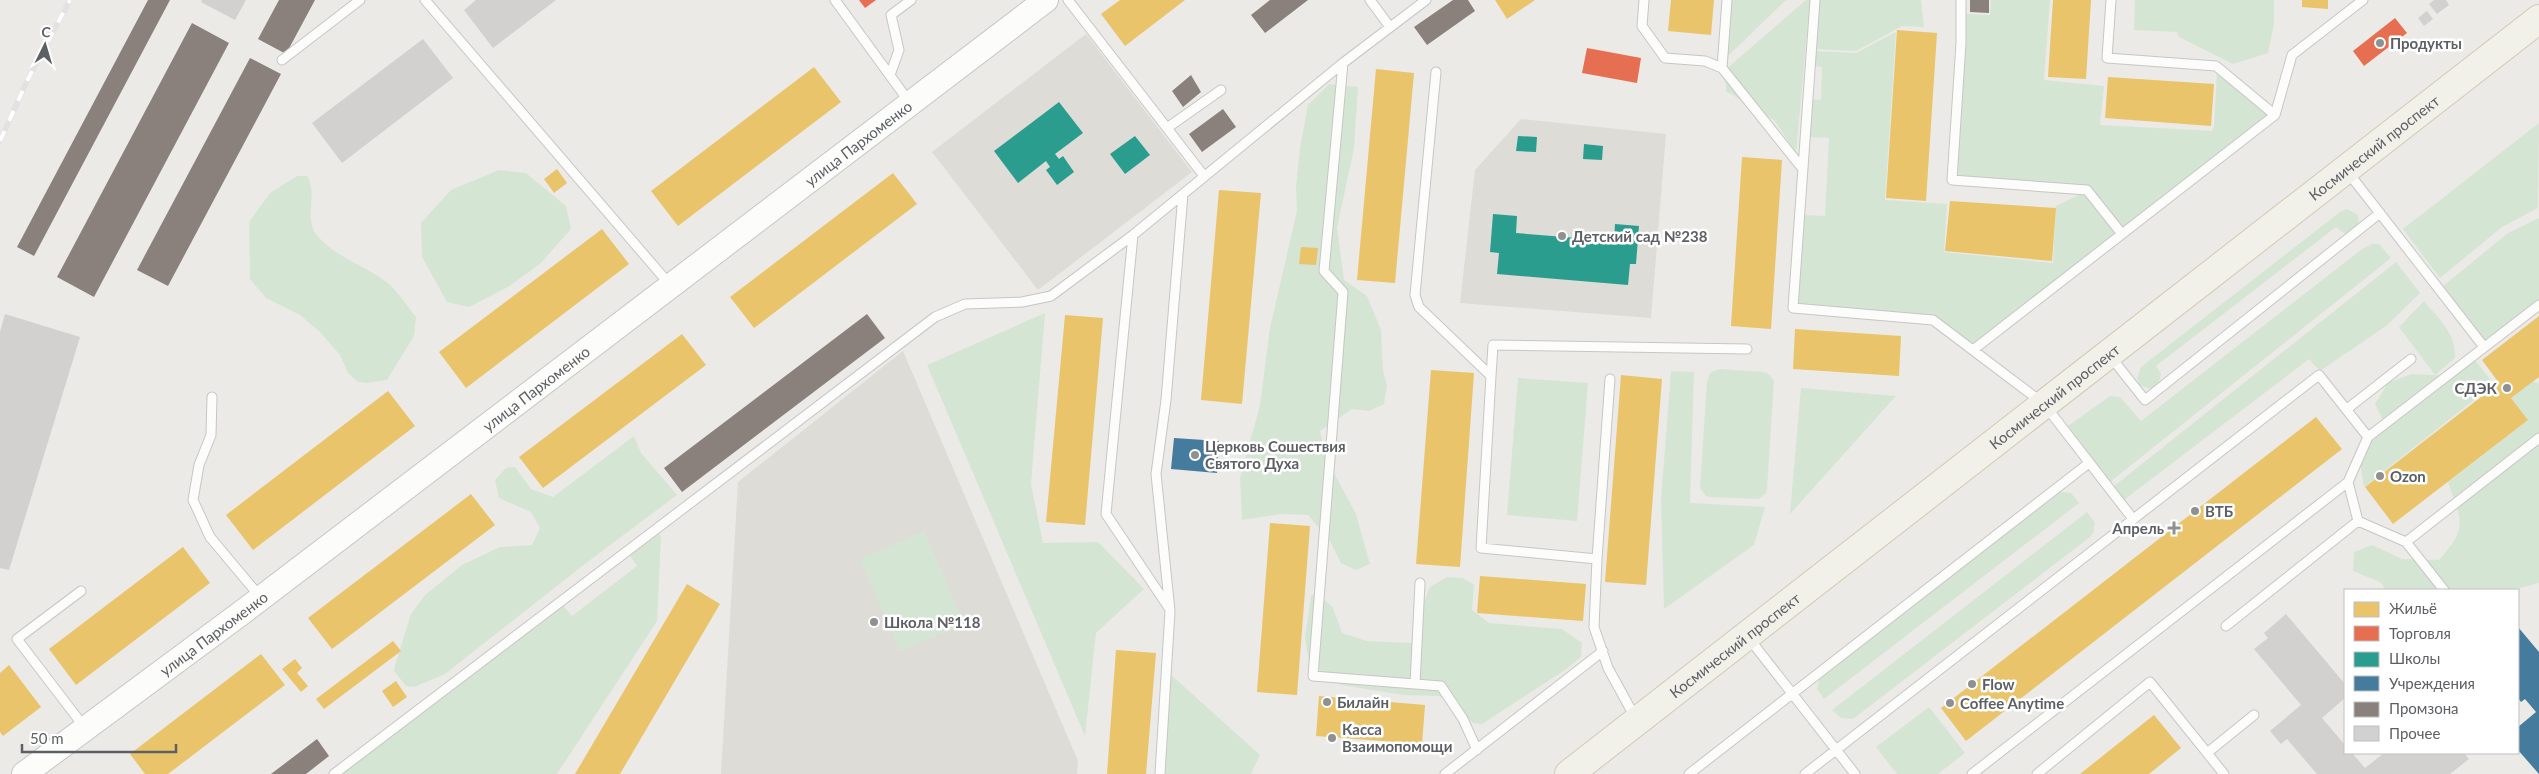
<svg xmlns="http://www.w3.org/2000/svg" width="2539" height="774" font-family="Lato,sans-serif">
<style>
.education{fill:#dedcd6}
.green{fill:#d5e5d4}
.homes{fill:#e9c46a}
.shops{fill:#e76f51}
.schools{fill:#2a9d8f}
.public{fill:#457b9d}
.industry{fill:#8a817c}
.building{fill:#d2d1cf}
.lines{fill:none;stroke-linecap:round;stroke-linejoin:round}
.lane-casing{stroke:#c7c6c6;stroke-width:11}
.secondary-casing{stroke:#c6c6c7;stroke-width:26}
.primary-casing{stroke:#d0cab7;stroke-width:30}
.lane{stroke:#fcfcfb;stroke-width:9}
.secondary{stroke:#fcfcfb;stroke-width:24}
.primary{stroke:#f1f0e9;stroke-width:28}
.rail-casing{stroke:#e2e2e2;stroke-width:5.5}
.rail{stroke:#fff;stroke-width:4;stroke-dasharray:11;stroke-linecap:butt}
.poi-dot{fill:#8e9091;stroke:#fff;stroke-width:2}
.labels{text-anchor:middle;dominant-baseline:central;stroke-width:5;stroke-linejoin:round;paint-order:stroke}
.poi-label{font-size:15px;font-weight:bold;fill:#5c5f63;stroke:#fff;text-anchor:start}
.street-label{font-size:15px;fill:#5c5f63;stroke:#fff}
</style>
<rect width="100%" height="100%" fill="#ebeae6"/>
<path class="education" d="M1086 34 1192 172 1038 290 932 152Z
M1521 119 1666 134 1651 318 1460 303 1475 170Z
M903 351 1078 761 1077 774H721L738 482Z"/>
<path class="green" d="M1731 0H1786L1726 58Z
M1806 0H1810L1796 153 1775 121 1726 91 1725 70Z
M1817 0H1921L1924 27 1902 26 1856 51 1813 49Z
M1991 0H2050L2044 80 2104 86 2100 125 2212 131 2214 126 2217 72 2271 114 2122 231 2088 186 1954 179 1963 14 1990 15Z
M2135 0H2274V25L2268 53 2233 64 2179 37 2177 32 2134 30Z
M1896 32 1885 200 1947 204 1944 252 2053 263 2056 206 2087 191 2120 234 1973 346 1935 318 1795 307 1801 215 1825 216 1829 138 1807 137 1809 99 1821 100 1822 67 1812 66 1813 51 1856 53Z
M1329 84 1358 87 1354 148 1337 228 1344 280 1367 296 1381 330 1383 370 1387 386 1384 404 1369 411 1352 409 1320 431 1326 458 1356 514 1370 564 1356 570 1341 563 1330 541 1308 515 1281 514 1242 520 1240 478 1260 405 1270 328 1297 211 1296 187 1300 148 1308 105Z
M2539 123 2538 208 2502 227 2440 278 2403 229Z
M499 170 526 173 566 206 571 229 540 264 508 287 469 307 447 302 422 257 421 223 451 190Z
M297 176H307C318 193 304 218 316 234 334 257 367 266 389 284 399 293 407 306 416 317L414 336 387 380 367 383 358 382 348 373 340 355 320 332 300 315 266 298 250 279 249 222 270 193Z
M2347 209 2358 215 2359 227 2349 234 2342 232 2336 227 2156 366 2161 374 2158 385 2150 389 2140 385 2137 378 2141 367 2340 212Z
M2539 218V301L2485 342 2442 287 2508 233Z
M2372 244H2379L2391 258 2110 482 2068 426 2110 396 2120 397 2141 421 2362 249Z
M2396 262 2420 293 2386 326 2320 371 2309 359 2124 500 2113 487Z
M2424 301C2439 319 2456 333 2455 358L2435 375 2399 327Z
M1045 313 1031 484 1043 543 1098 542 1144 589 1096 633 1085 736 927 365Z
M2473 358 2494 384 2364 487 2360 463 2371 438 2383 420 2375 404 2388 383 2411 374 2452 376Z
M1720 369 1763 372 1767 373 1774 380 1767 489 1766 493 1759 499 1711 497 1706 496 1700 488 1707 381 1711 372Z
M1671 371 1694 372 1690 503 1765 507 1754 545 1664 609 1661 500Z
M1518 378 1588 383 1577 521 1507 515Z
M2532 382 2539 383V583L2512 590H2386L2380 582 2353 571 2354 552 2372 545 2402 559 2439 560C2469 527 2461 520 2448 482L2528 420 2511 398Z
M1801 388 1896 396 1790 514Z
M634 436 641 453 677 495 581 567 445 674 414 687 406 686 394 671 395 665 411 614 425 595 462 565 500 547 532 545 540 528 531 512 499 498 495 480 506 468 515 467 531 489 553 497Z
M2060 492 2071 493 2079 503 1824 699 1817 689 1820 677Z
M2087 512 2095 523 2093 533 2090 537 1853 719 1841 718 1832 710Z
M656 531 661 536 657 621 557 774H342L562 604 572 616 637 566 628 553Z
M924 531 964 624 900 651 860 559Z
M1447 577 1463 578 1474 585 1472 610 1489 623 1562 629 1582 643 1581 657 1565 670 1482 724 1473 723 1459 708 1439 696 1404 695 1341 685 1309 662 1305 638 1311 596 1317 592 1333 608 1342 633 1367 641 1411 643 1421 629 1422 607 1430 587Z
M1169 673 1260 755 1251 774H1164Z
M1929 707 1965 753 1938 774H1897L1876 747Z"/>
<path class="homes" d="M1120 0H1185L1125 46 1101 14Z
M1495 0H1535L1507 19Z
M1671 0H1714L1711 35 1668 31Z
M2053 0H2091L2086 79 2048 77Z
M2302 0H2328V9L2302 7Z
M1897 30 1937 33 1926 201 1886 198Z
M814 67 841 102 678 226 651 191Z
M1376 69 1414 73 1395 283 1357 280Z
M2108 77 2214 84 2211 126 2105 118Z
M1742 157 1782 160 1771 329 1731 326Z
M557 169 567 183 554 193 544 179Z
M893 173 917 204 754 328 730 297Z
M1219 190 1261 193 1242 404 1201 400Z
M1950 201 2056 208 2052 261 1945 251Z
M602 229 629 264 466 388 439 352Z
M1301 247 1318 248 1316 265 1299 264Z
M1065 315 1103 318 1085 525 1046 522Z
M2539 316V377L2511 398 2528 420 2393 524 2365 487 2499 383 2482 360Z
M1795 329 1901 336 1899 376 1793 369Z
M682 334 706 365 543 488 519 457Z
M1431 370 1474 373 1460 567 1416 564Z
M1621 375 1662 379 1646 585 1605 582Z
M388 391 415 426 253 550 226 515Z
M2316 417 2342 449 1966 741 1941 708Z
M471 494 495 525 332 649 308 618Z
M1270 523 1310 526 1297 695 1257 692Z
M183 547 210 583 76 685 49 649Z
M1480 576 1586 584 1583 621 1477 613Z
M687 584 720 604 620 774H575Z
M393 641 401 651 324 709 316 699Z
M1116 650 1156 653 1146 774H1107Z
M261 654 285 685 168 774H145L130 754Z
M295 659 302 668 297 673 308 686 301 692 282 669Z
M9 665 41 707 3 736 0 732V673Z
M396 681 407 697 393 707 382 691Z
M1319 696 1425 705 1422 744 1316 736Z
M2154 715 2181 748 2149 774H2080Z"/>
<path class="shops" d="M859 0H876L865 8Z
M2395 18 2407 33 2364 66 2353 51Z
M1587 48 1641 58 1637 83 1582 73Z"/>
<path class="schools" d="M1059 102 1083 133 1055 154 1059 159 1063 156 1074 172 1057 185 1046 170 1050 167 1046 161 1018 183 994 151Z
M1135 136 1150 155 1125 174 1110 154Z
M1518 136 1537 137 1536 152 1516 151Z
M1584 144 1603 146 1602 160 1583 159Z
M1493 214 1517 216 1516 233 1614 241 1615 224 1639 226 1636 264H1630L1628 285 1497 274 1499 253 1490 252Z"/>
<path class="public" d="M1174 438 1219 441 1217 473 1171 469Z
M2518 627 2539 652V774L2518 750V727L2536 712 2525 699 2521 702 2518 698Z"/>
<path class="industry" d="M148 0H170L34 256 17 247Z
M279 0H315L286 54 258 39Z
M1270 0H1308L1265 33 1251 15Z
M1453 0H1468L1475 11 1427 45 1414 27Z
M1970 0H1989V13L1970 12Z
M192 23 229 43 94 297 57 277Z
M250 58 281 74 168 286 137 270Z
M1191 75 1201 92 1183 107 1172 91Z
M1223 109 1236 127 1202 152 1189 134Z
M867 314 885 338 682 492 664 468Z
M317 739 329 756 306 774H271Z"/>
<path class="building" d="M202 0H246L235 20 201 2Z
M476 0H556L493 48 464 10Z
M2434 0H2446L2449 5 2437 14 2429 4Z
M2427 11 2433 19 2424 26 2418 18Z
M423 39 453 78 342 163 312 123Z
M5 314 80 337 9 570 0 568V332Z
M2286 614 2345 684V698L2322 718 2345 745V753H2352L2365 768 2384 753H2464L2469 759 2450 774H2317L2287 739 2281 744 2270 731 2301 705 2254 649 2268 638 2264 633Z"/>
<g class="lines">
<defs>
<path id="lane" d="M425 0 671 286
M835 0 910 103
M1068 0 1204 176
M1370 0 1390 27
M1644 0 1642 26 1665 58 1705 61 1722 68 1802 168
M1815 0 1793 308 1933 320 2044 404 2133 519
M1961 0V43L1952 180 2087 190 2122 234
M2111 0 2107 58 2216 66 2275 115
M282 60 360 0
M1343 63 1324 271 1343 292 1313 676 1415 684
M1722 68 1727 0
M1436 72 1415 295 1419 307 1491 376 1481 548 1597 559
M890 75 899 50 891 15 911 0
M1167 128 1221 90
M2347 171 2484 347
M1133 235 1106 514 1169 608
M1973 350 2275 115 2292 55 2363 0
M2110 356 2145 400 2380 213
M1491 376 1493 345 1747 349
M1610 379 1597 559 1594 627 1608 668 1636 719
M212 397 211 435 199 465 193 500 210 537 261 598
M2347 409 2411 359
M2348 482 2358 521
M2358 521 2406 542 2444 590
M2406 542 2539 438
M1420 583 1415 684 1441 686 1463 719 1477 750
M81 591 17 639 85 728
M2226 626 2358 521
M1748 637 1855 774
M2207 753 2254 715
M334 774 935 317 965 304 1022 302 1051 296 1133 235 1343 63 1426 0
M1160 774 1170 611 1156 474 1166 400 1183 194
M1445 774 1603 651
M1689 774 2089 463
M1805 774 2319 375 2368 437
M1972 774 2348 482 2368 437 2539 305
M2037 774 2150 682 2224 774"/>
<g id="secondary">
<path id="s1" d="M24 774 244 611 1046 0"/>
</g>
<g id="primary">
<path id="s2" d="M1569 774 2539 19"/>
</g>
</defs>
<use href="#lane" class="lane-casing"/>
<use href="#secondary" class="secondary-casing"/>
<use href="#primary" class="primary-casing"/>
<use href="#lane" class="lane"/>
<use href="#secondary" class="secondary"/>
<use href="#primary" class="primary"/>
<defs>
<path id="rail" d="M0 141 27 81 70 0"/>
</defs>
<use href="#rail" class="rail-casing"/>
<use href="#rail" class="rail"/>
</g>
<g class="poi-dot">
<circle cx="2380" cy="43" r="5"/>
<circle cx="1562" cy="236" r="5"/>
<circle cx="2507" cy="388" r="5"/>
<circle cx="1195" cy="455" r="5"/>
<circle cx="2380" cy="476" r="5"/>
<circle cx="2195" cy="511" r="5"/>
<path d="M2171.5 520.5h5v5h5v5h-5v5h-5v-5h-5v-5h5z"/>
<circle cx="874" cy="622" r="5"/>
<circle cx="1972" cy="684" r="5"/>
<circle cx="1327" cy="702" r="5"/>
<circle cx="1950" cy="703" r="5"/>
<circle cx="1332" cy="738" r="5"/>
</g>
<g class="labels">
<g class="poi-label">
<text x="2390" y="43">Продукты</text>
<text x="1572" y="236">Детский сад №238</text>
<text x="2497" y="388" text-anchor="end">СДЭК</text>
<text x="1205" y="446">Церковь Сошествия<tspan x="1205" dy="17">Святого Духа</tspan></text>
<text x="2390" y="476">Ozon</text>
<text x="2205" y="511">ВТБ</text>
<text x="2164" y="528" text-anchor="end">Апрель</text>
<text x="884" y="622">Школа №118</text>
<text x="1982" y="684">Flow</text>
<text x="1337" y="702">Билайн</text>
<text x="1960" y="703">Coffee Anytime</text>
<text x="1342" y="729">Касса<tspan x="1342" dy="17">Взаимопомощи</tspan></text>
</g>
<g class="street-label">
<text stroke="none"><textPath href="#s1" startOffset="1046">улица Пархоменко</textPath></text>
<text stroke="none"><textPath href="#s2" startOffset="1020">Космический проспект</textPath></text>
<text stroke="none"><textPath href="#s1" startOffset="641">улица Пархоменко</textPath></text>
<text stroke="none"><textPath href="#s2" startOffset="615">Космический проспект</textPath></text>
<text stroke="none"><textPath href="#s1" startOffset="236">улица Пархоменко</textPath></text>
<text stroke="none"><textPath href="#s2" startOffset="210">Космический проспект</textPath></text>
</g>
</g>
<rect x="2344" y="589" width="175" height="165" fill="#ffffff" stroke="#bebfc1"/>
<rect x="2354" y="602" width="25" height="15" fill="#e9c46a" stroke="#bebfc1"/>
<text x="2389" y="614" font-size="15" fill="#5c5f63">Жильё</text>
<rect x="2354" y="626" width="25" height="15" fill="#e76f51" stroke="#bebfc1"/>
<text x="2389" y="639" font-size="15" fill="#5c5f63">Торговля</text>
<rect x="2354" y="652" width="25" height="15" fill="#2a9d8f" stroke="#bebfc1"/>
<text x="2389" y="664" font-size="15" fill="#5c5f63">Школы</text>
<rect x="2354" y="676" width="25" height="15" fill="#457b9d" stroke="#bebfc1"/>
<text x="2389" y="689" font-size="15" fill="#5c5f63">Учреждения</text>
<rect x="2354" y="702" width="25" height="15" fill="#8a817c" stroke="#bebfc1"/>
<text x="2389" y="714" font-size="15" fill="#5c5f63">Промзона</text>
<rect x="2354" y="726" width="25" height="15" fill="#d2d1cf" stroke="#bebfc1"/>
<text x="2389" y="739" font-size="15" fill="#5c5f63">Прочее</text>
<g transform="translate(45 45) rotate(5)" stroke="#ffffff" stroke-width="4" paint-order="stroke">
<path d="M0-4L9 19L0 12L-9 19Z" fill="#5c5f63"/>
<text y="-8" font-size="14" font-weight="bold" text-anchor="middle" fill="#5c5f63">С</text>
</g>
<path d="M22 744v8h154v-8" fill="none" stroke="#5c5f63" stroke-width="2.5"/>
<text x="30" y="744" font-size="15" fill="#5c5f63" stroke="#ffffff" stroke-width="4" paint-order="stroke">50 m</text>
</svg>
